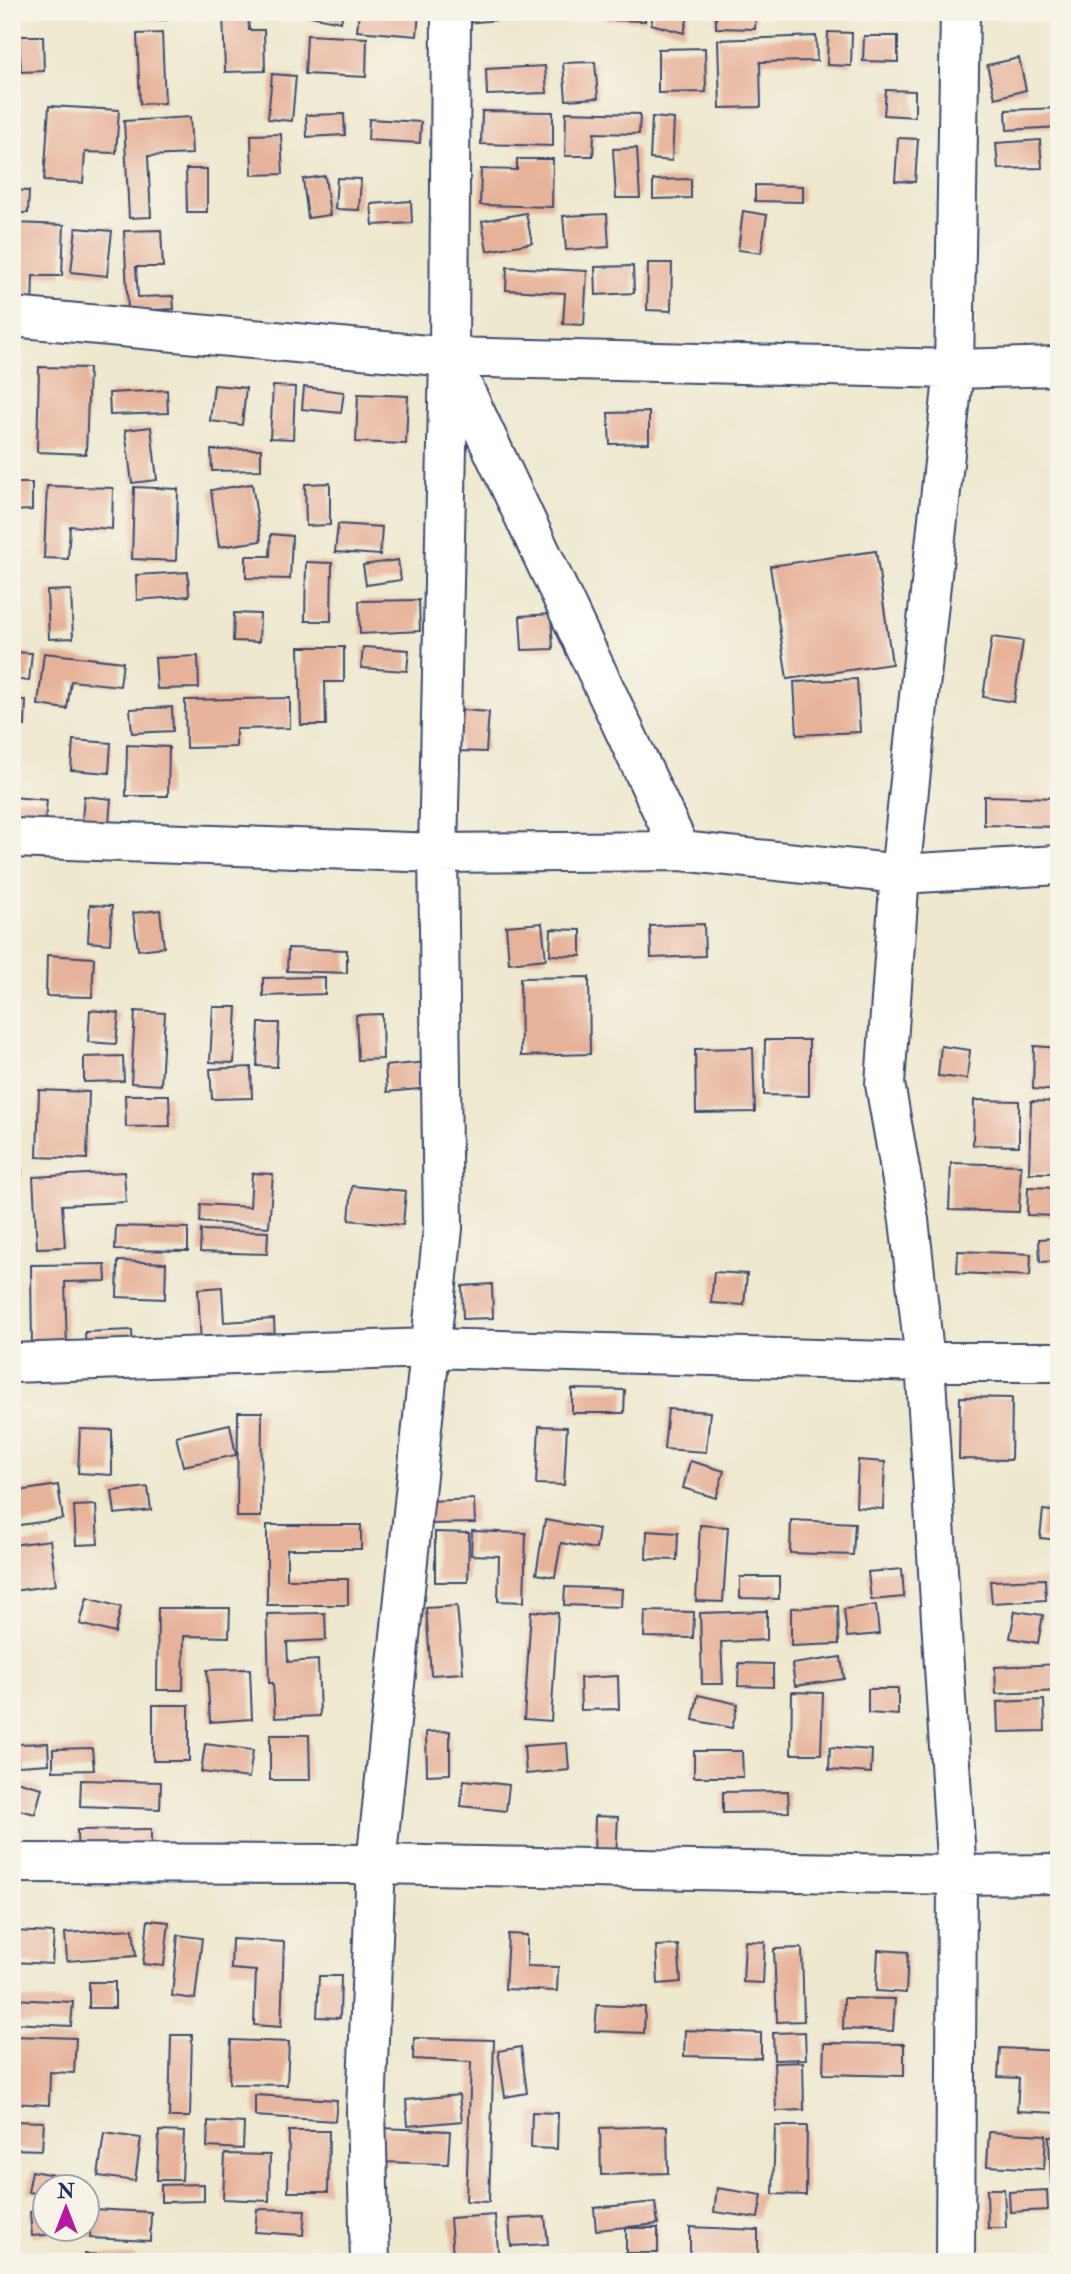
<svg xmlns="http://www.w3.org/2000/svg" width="1071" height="2274" font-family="'IM FELL Double Pica',serif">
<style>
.building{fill:#e7b29a}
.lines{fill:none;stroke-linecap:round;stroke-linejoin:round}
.minor-casing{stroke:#3b4b6f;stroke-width:42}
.minor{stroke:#fff;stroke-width:38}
</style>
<rect width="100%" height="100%" fill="#f7f3e8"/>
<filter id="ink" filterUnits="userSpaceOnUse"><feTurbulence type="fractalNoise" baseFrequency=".0143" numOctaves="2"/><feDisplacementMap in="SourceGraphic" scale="14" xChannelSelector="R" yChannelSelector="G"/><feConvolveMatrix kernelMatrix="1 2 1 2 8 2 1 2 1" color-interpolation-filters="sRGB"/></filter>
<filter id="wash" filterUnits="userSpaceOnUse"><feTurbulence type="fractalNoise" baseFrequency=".00686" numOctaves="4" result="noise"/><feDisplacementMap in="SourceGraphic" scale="28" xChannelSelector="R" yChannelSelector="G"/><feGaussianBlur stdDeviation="1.57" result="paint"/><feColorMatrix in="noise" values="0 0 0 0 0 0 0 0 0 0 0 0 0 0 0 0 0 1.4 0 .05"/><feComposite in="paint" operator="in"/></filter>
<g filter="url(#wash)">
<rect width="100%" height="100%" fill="#eee8ce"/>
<g id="blocks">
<path class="building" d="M145 12H167V20L145 19Z
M223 12H248L249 30H264L265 71 225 72Z
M305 12H343L341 22 305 15Z
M359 12H419L417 36 357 31Z
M467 12H527V17L468 23Z
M606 12H645V21L605 20Z
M654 12H689L684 33 651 24Z
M716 12H756L755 29 716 28Z
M828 32 852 33 851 66 827 65Z
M162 33 165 103 140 104 137 34Z
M307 35 367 38 366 77 305 74Z
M19 36H43L44 71 21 72Z
M816 36 817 61 760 62 761 107 720 108 718 40Z
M864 36H898V62L863 61Z
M705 48 706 92 658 93V49Z
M1019 58 1026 90 995 98 987 65Z
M595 62 598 98 566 100 563 63Z
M545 66 547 93 487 95 486 69Z
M272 74 296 76 292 121 268 119Z
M886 90 915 91V117L884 115Z
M49 106 119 110 116 153 85 152 83 183 44 181Z
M1059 108V127L1007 130 1006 110Z
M482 111 553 112V146L481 144Z
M566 112 640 114 639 134 594 133 593 156H565Z
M344 114 345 135 307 137 306 115Z
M190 117 192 154 148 156 151 217 129 218 124 121Z
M652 117 674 119 672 161 650 159Z
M369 119 421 122 420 143 368 140Z
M281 134 283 174 252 175 251 135Z
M898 138 918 139 915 182 895 181Z
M1054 139H1059V177H1055Z
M1040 140 1042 168 998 169 996 143Z
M637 148 640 198H616L613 149Z
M517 159H553L552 207 480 205 481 169 517 170Z
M186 169H207V212H187Z
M325 176 330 215 308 218 303 179Z
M337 178 361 179 359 210 335 209Z
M691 179V198L653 199V180Z
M755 185 803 186V202L755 201Z
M12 190 29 191 28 213H12Z
M411 201 412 223 373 225 371 204Z
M743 211 767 215 761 253 738 250Z
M526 213 532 243 487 251 482 221Z
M607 214 609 247 566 250 563 216Z
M16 223 64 225 62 276H33L32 309 12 308Z
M76 228 112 231 107 276 71 272Z
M161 230 163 267H136L138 297 173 296 174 309 128 311 124 231Z
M648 263H672L671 311 647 310Z
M633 266 634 293 596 295 595 267Z
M507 267 587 271 584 325 563 324 565 293 506 290Z
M39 367 89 368 86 454 37 452Z
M214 385 246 388 242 425 210 421Z
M273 386 295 387 293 439 270 438Z
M304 387 344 392 341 413 302 409Z
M167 390 168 413 110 415 109 393Z
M358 394 408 396 406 444 356 442Z
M649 412V443L610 444 608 413Z
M151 427 157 480 132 483 125 430Z
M261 449V470L212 471 211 450Z
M12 483H32V510L12 511Z
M330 483V525L306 526 305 484Z
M252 484 261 541 219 547 211 490Z
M47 486 113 488 112 529 70 526 68 559 44 558Z
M134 487 178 489 176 561 132 559Z
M338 524 382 527 380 555 335 552Z
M271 534 292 536 290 579 246 578V556H270Z
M876 551 892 664 787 679 770 566Z
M398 560 401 580 366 585 363 565Z
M306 562 332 563 331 621H305Z
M188 572 189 596 137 600 136 575Z
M71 590 73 638 49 639 47 591Z
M419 600 420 631 360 634 359 601Z
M234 613 260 614 259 642 233 641Z
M551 614 553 649 522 650 520 616Z
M992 637 1023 641 1014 702 983 697Z
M299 647H344V682H325L326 725H301Z
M363 647 409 650 407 671 361 668Z
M12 652 32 653 29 681 12 679Z
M44 653 123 662 120 686 71 681 67 709 38 705Z
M198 656 199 688 157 689 155 658Z
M857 679 860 732 797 735 794 682Z
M290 698V728L236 729V747L186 748 185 700Z
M12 700H26L25 726 12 725Z
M172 707 173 731 132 733 130 709Z
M462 710 489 712 486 752 459 751Z
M73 740 111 743 109 773 71 770Z
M127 745 169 747 168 796H126Z
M84 796 111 799 109 823 82 821Z
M984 796 1059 798V827L984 825Z
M12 797 47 800 45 822 12 818Z
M90 905 112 906 110 944 88 942Z
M160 910 164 947 138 950 133 913Z
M542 923 546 959 509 963 506 926Z
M704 924 705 956 651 958 650 926Z
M551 929 581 930V956L550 955Z
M288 948 347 950V973L287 971Z
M47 955 94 958 92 997 46 996Z
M325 977V994L263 996V978Z
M589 977 590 1054 521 1056 520 978Z
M213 1007H237L234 1063 210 1062Z
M90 1010 119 1013 116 1044 88 1042Z
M135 1011 165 1013 161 1085 131 1083Z
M382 1014 383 1059 358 1060 356 1015Z
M259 1023H279L277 1067 257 1066Z
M765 1040H809V1096L764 1095Z
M941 1046 970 1050 967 1079 938 1076Z
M1034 1046 1059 1048V1091L1033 1089Z
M753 1048 755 1112 696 1113 695 1049Z
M123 1056 124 1081 84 1082V1057Z
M427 1062 429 1088 387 1092 385 1066Z
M251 1067 252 1098 212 1099 210 1069Z
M39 1090 89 1092 87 1159 37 1157Z
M125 1095H169L170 1126 126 1127Z
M974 1100 1019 1101V1146L973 1145Z
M1031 1101 1059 1102V1173H1029Z
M951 1163 1021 1165 1019 1212 949 1210Z
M12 1169 22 1170 19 1198 12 1197Z
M124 1172 126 1202 62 1205 65 1247 37 1248 33 1177Z
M252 1173 273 1174 269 1227 200 1222 201 1204 250 1207Z
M352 1186 406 1191 403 1225 349 1220Z
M1028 1187 1059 1188V1216L1027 1215Z
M116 1226 188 1228V1251L115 1250Z
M201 1230 268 1232 267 1254 200 1252Z
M1059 1238V1261L1040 1262 1039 1239Z
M958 1251 1031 1254 1030 1276 957 1273Z
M118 1261 166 1263 165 1299 117 1297Z
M105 1264 106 1281 65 1282 67 1348H32L31 1265Z
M714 1272 747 1274 744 1305 711 1303Z
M492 1284 493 1318 463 1319 462 1286Z
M222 1287 224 1322 274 1319 275 1341 201 1345 198 1289Z
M132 1330 133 1358 86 1360 85 1332Z
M572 1389 625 1390 624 1413H572Z
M960 1397 1012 1398 1011 1460 959 1459Z
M668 1409 710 1412 706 1452 664 1449Z
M238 1412H262L261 1517H237Z
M230 1424 236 1455 183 1466 176 1436Z
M539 1426 567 1427 564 1485 536 1484Z
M80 1429 112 1430V1475L78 1473Z
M858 1460 885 1462 883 1509 856 1507Z
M690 1461 724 1471 716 1498 683 1488Z
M58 1485 63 1519 12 1526V1492Z
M148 1487 151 1510 115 1514 112 1491Z
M474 1499 475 1523 429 1524V1501Z
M96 1505 98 1544 76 1545 74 1506Z
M1043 1510 1059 1512V1540L1040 1538Z
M545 1520 599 1529 596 1549 561 1543 555 1577 536 1574Z
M791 1520 855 1523 853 1555 790 1553Z
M267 1525H361V1549H287V1579H348V1605H267Z
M700 1525 728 1527 723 1602 696 1601Z
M472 1531 526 1533 524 1602 498 1601 499 1556 471 1555Z
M647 1531 678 1533 677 1560 646 1559Z
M435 1532 469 1533 468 1582H435Z
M50 1540 56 1585 12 1591V1545Z
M902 1569 904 1597 871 1600 868 1572Z
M740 1577H779V1599L740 1598Z
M1045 1579 1046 1600 992 1603 990 1581Z
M565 1587 622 1589 621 1607 564 1605Z
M87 1598 121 1607 115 1633 80 1624Z
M876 1605 879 1634 847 1637 844 1609Z
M457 1606 463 1673 431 1675 426 1608Z
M838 1606 839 1644 791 1646V1608Z
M158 1608H230L229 1637 184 1636 183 1690H157Z
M531 1611 558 1613 551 1721 524 1719Z
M645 1611 694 1612 693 1638 644 1637Z
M767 1611V1640L721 1642 723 1684H702L700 1613Z
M1015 1611 1043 1615 1038 1643 1010 1638Z
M325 1613 326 1640 287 1642 288 1662 318 1660 320 1716 275 1718 273 1683H269L267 1614Z
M841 1657 844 1679 795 1686 792 1664Z
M739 1663 773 1664V1687L738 1686Z
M1059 1664V1691L996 1694 995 1667Z
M250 1669 252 1719 210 1722 207 1670Z
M618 1676 619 1709 581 1710 580 1678Z
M868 1689H898V1715L868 1713Z
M792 1692 823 1693 821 1754H791Z
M698 1695 738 1704 732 1728 693 1720Z
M1044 1700 1045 1731 998 1732 997 1702Z
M153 1705H189V1761H153Z
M450 1731V1774L427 1775 426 1732Z
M270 1735H309L310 1780H270Z
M48 1743 49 1764 18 1766 17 1744Z
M567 1743 569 1770 526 1774 524 1746Z
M205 1744 253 1750 249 1778 201 1772Z
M830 1747 872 1750 871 1773 829 1770Z
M92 1748 94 1770 53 1771V1749Z
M694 1751H742L743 1777H694Z
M12 1780 42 1788 35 1814 12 1808Z
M81 1780 161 1782 160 1809 80 1806Z
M464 1780 509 1785 506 1811 461 1806Z
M788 1791 789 1812 723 1813V1792Z
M595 1816 618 1817 616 1858H594Z
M151 1829V1872L78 1873 77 1830Z
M148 1920 169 1922 164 1966 143 1964Z
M133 1929 136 1956 67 1961 65 1933Z
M12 1931 54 1933 52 1964 12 1962Z
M508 1934 527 1935V1966L558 1967 557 1991 505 1989Z
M178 1935 202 1938 195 1999 172 1996Z
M232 1939 284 1942 281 2027 254 2025 256 1971 231 1969Z
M745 1941 765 1942 763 1983 743 1982Z
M678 1945 681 1982 658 1984 656 1946Z
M802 1948 804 2021 777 2022 774 1949Z
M878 1950 908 1952 906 1993 876 1991Z
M319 1976H341L340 2018 317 2017Z
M89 1982H115V2008H89Z
M844 1998 895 1999 893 2031 843 2029Z
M12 1999 73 2002 71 2026 12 2023Z
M597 2005 645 2007 644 2033 595 2031Z
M685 2030 761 2033V2058L684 2056Z
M805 2032 806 2059 774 2060 773 2033Z
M171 2035H192L190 2117H169Z
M12 2036 76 2038 74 2073 50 2072 49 2105 12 2103Z
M414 2038 494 2040 489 2202 466 2201 471 2062 413 2059Z
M231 2040 289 2042 287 2085 229 2084Z
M824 2043 904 2044V2076L823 2074Z
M521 2047 527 2093 505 2097 498 2051Z
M1000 2048 1059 2051V2113L1017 2111 1019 2078 998 2077Z
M803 2062 804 2110 776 2111 774 2063Z
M255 2095 337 2100 335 2121 255 2116Z
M459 2095 462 2121 408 2126 406 2100Z
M532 2112 558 2113 557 2149 531 2148Z
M12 2121 44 2122 42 2150 12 2149Z
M208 2121 244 2123 243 2149 207 2147Z
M667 2126 668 2173 601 2175 600 2128Z
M775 2126H807L806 2195 773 2194Z
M381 2128 450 2131 448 2164 379 2162Z
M159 2131 184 2132 182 2180H157Z
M289 2131H329L328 2192H288Z
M989 2132 1046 2135 1044 2169 987 2166Z
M104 2133 141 2138 135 2181 98 2176Z
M1059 2136V2182L1051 2183 1049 2137Z
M225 2154 270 2155 269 2201 223 2199Z
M32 2171 75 2179 73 2186H46V2195L28 2192Z
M204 2184V2201L161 2202V2185Z
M717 2188 762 2195 758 2218 714 2212Z
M987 2189H1004L1006 2228H988Z
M1047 2190 1048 2210 1010 2212 1009 2192Z
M655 2202 658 2224 596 2230 594 2208Z
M91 2209 151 2212 150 2241 90 2238Z
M257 2209 305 2210 303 2235 255 2232Z
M46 2211V2228H70V2233L32 2236 30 2212Z
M495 2215 499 2262H450V2256H453L450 2218Z
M12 2217H17L16 2262H12Z
M545 2217 548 2244 511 2246 509 2219Z
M690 2227 758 2230V2258L690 2256Z
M626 2228H658V2253H626Z
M85 2254 135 2256V2262H85Z"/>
</g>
</g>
<g filter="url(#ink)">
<use href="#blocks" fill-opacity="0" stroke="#3b4b6f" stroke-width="2"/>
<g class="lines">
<defs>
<path id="minor" d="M12 317 449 357 954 369 1059 366
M453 365 681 851
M12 838 438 853 681 851 900 874 1059 865
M12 1363 429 1348 925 1362H1059
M12 1863 376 1864 957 1875 1059 1874
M370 2262 366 2111 376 1864 443 1228 438 853 449 357 451 12
M955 2262 957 1875 925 1362 909 1220 885 1084 900 874 954 369 960 12"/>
</defs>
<use href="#minor" class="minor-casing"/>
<use href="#minor" class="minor"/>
</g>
</g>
<rect width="1071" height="2274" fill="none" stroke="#f7f3e8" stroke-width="42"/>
<g transform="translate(66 2208)"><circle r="33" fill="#f7f3e8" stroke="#9fa5b1" stroke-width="2"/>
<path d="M0-5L12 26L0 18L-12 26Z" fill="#b5179e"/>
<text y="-10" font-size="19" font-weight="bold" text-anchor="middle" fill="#1b2f5e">N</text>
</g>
</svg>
